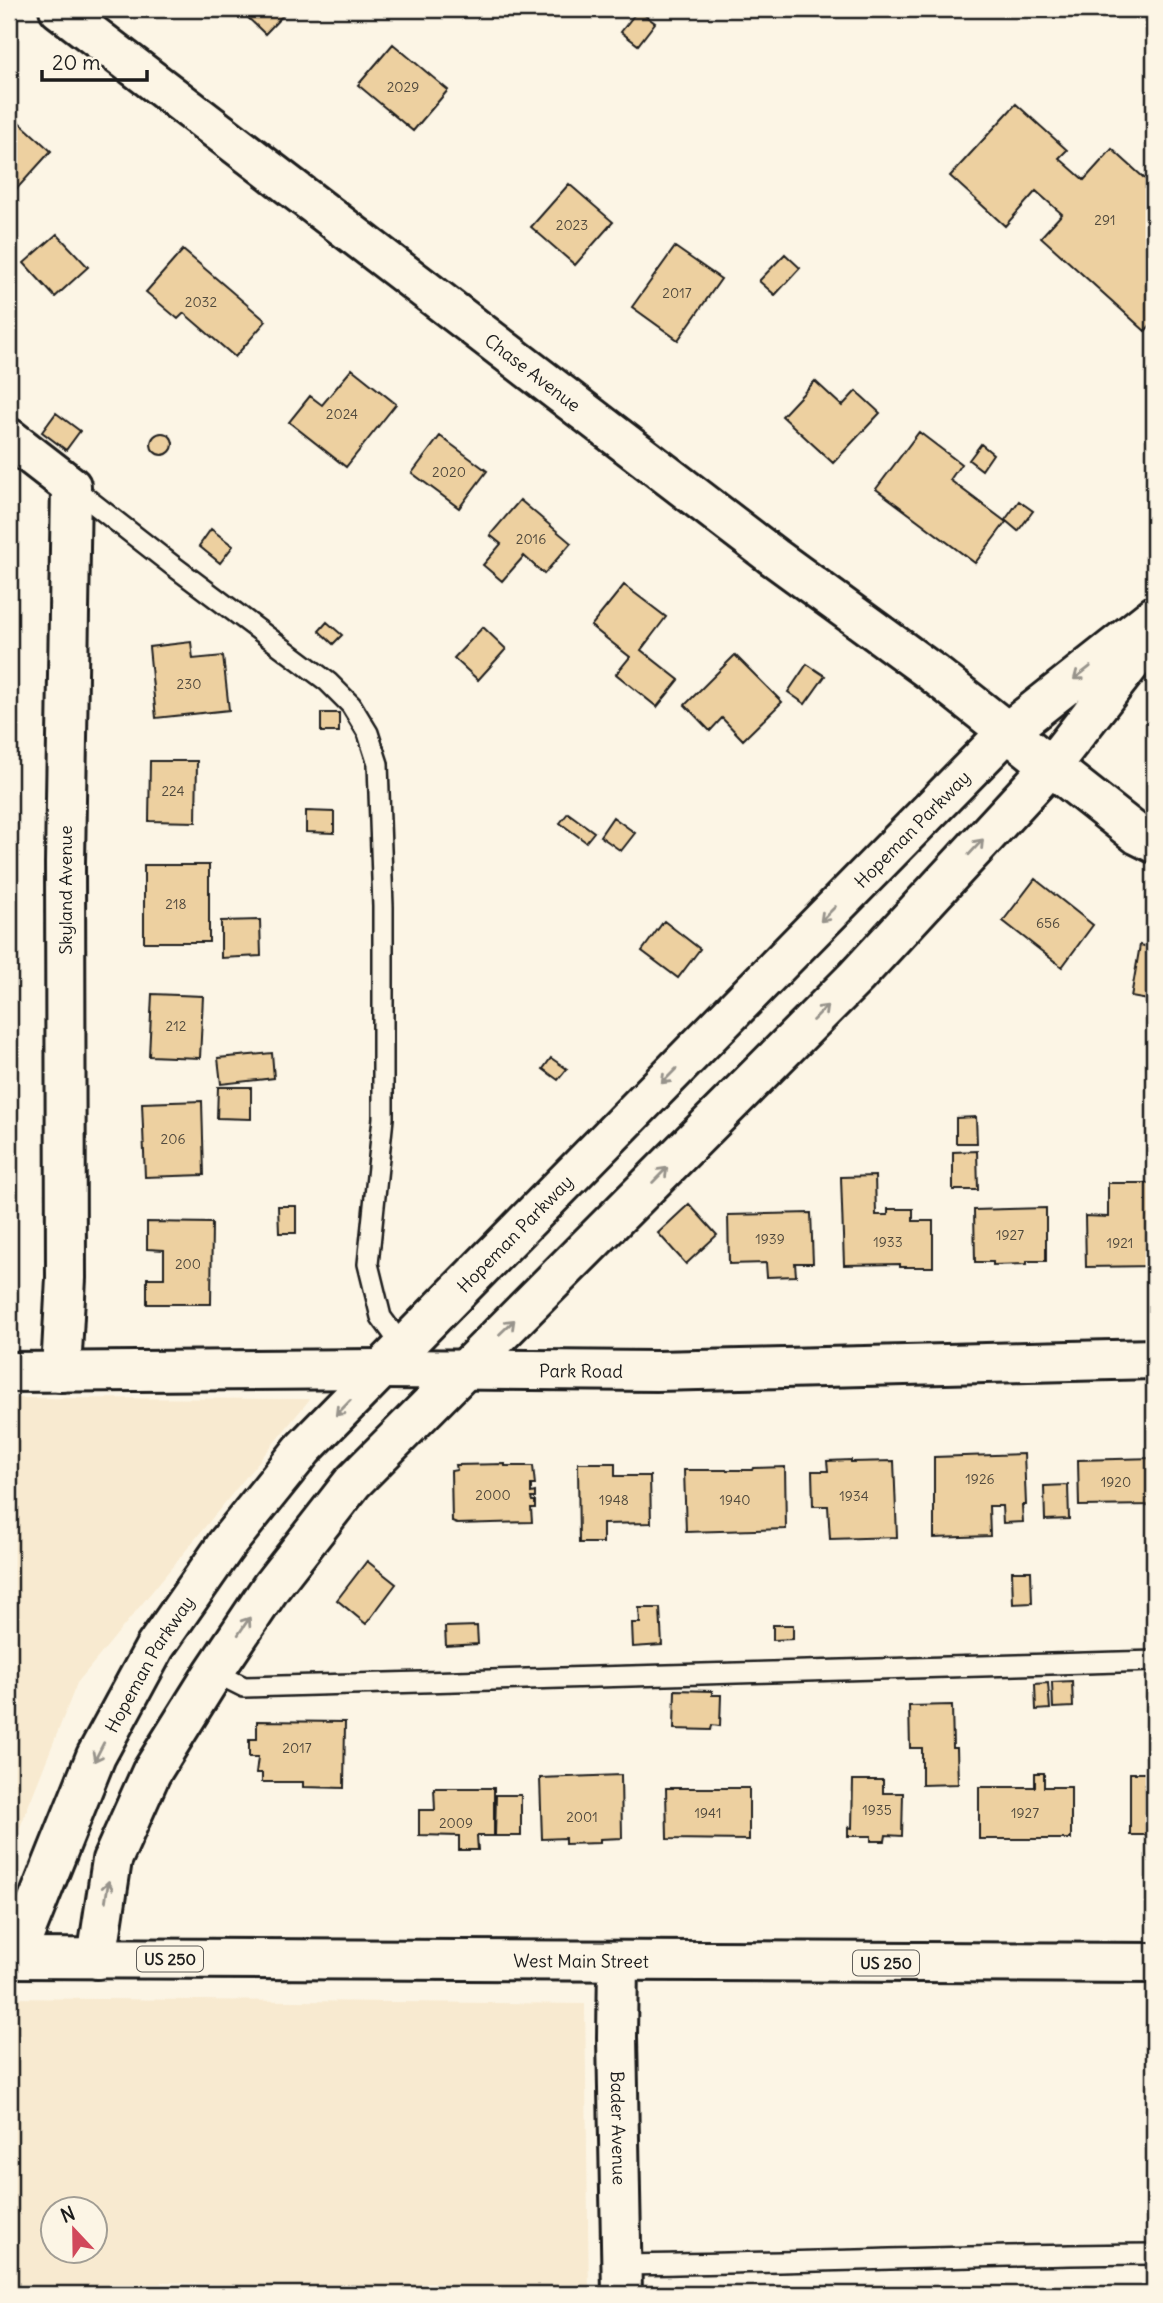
<svg xmlns="http://www.w3.org/2000/svg" width="1163" height="2303" font-family="Delius,sans-serif">
<style>
.built{fill:#f8ead0;fill-rule:evenodd}
.building{fill:#edd0a0;stroke:#1c1c1c;stroke-width:2}
.lines{fill:none;stroke-linecap:round;stroke-linejoin:round}
.lane-casing{stroke:#1c1c1c;stroke-width:24}
.street-casing{stroke:#1c1c1c;stroke-width:44}
.secondary-casing{stroke:#1c1c1c;stroke-width:44}
.primary-casing{stroke:#1c1c1c;stroke-width:44}
.lane{stroke:#fcf5e5;stroke-width:19}
.street{stroke:#fcf5e5;stroke-width:38}
.secondary{stroke:#fcf5e5;stroke-width:38}
.primary{stroke:#fcf5e5;stroke-width:38}
.oneway{stroke:#97938b}
.labels{text-anchor:middle;dominant-baseline:central;stroke-width:5;stroke-linejoin:round;paint-order:stroke}
.number-label{font-size:14px;fill:#50493d}
.shield{fill:#fcf5e5;stroke:#5f5d58;stroke-width:2}
.shield-label{font-size:16px;font-weight:bold;fill:#1c1c1c}
.street-label{font-size:18px;fill:#1c1c1c;stroke:#fcf5e5}
</style>
<rect width="100%" height="100%" fill="#fcf5e5"/>
<filter id="ink" filterUnits="userSpaceOnUse"><feTurbulence type="fractalNoise" baseFrequency=".0143" numOctaves="2"/><feDisplacementMap in="SourceGraphic" scale="14" xChannelSelector="R" yChannelSelector="G"/><feConvolveMatrix kernelMatrix="1 2 1 2 8 2 1 2 1" color-interpolation-filters="sRGB"/></filter>
<g filter="url(#ink)">
<path class="built" d="M9 1398 310 1399 77 1683 9 1855Z
M9 1998 585 2004 589 2294H496L161 2282 160 2294H9ZM52 2208H94V2250H52Z"/>
<path class="building" d="M239 9H289L265 34Z
M638 10 655 23 638 45 621 32Z
M393 44 448 90 413 131 358 85Z
M1016 104 1067 150 1059 158 1084 180 1112 149 1154 187V321L1145 331 1041 237 1062 214 1036 191 1005 226 950 176Z
M11 115 51 151 13 193 9 190V117Z
M569 184 613 222 575 265 531 227Z
M57 234 88 267 55 297 24 263Z
M675 247 721 279 678 340 632 307Z
M183 250 266 321 235 357 184 313 178 319 146 292Z
M785 254 800 268 775 295 759 281Z
M352 369 396 404 346 467 289 422 310 396 322 405Z
M815 381 842 406 856 391 880 413 833 463 782 416Z
M56 413 80 431 66 450 42 432Z
M919 432 961 464 950 480 1006 522 975 563 876 489Z
M151 444a11 11 0 1 1 22 0a11 11 0 1 1-22 0Z
M440 436 487 471 459 508 412 473Z
M981 444 993 454 982 470 969 460Z
M520 500 571 543 544 574 524 556 502 581 483 565 501 544 490 535Z
M1019 501 1033 511 1018 531 1005 520Z
M211 529 233 546 220 563 199 546Z
M624 585 666 617 641 650 679 680 657 707 616 674 630 657 591 626Z
M327 622 342 635 333 644 319 631Z
M483 627 506 649 478 680 454 658Z
M191 642 193 659 223 656 229 710 156 718 149 647Z
M735 655 782 702 743 740 722 718 710 731 685 705Z
M807 664 825 676 805 704 788 692Z
M321 713H339V732H321Z
M150 761H197L196 822 149 821Z
M306 811 334 812V833L306 832Z
M568 813 594 832 586 842 560 823Z
M613 817 635 833 621 851 600 836Z
M144 865H209V942H144Z
M1035 879 1093 925 1062 967 1003 921Z
M260 920 261 956 221 958V921Z
M664 921 700 949 678 978 642 951Z
M1140 945 1154 948V1001L1131 997Z
M152 994 203 996 200 1058 149 1056Z
M272 1053 274 1078 221 1084 218 1058Z
M551 1058 567 1069 558 1080 543 1069Z
M218 1087H251V1119L217 1118Z
M202 1101 204 1175 145 1177 142 1103Z
M976 1117 977 1143H956V1118Z
M977 1151 978 1190H953V1152Z
M875 1176 876 1215H888V1209H913V1221H933V1267H900V1264L844 1265 841 1177Z
M1108 1183H1154V1266L1086 1267 1085 1216 1108 1217Z
M689 1204 717 1235 686 1264 658 1233Z
M278 1206H296V1233H279Z
M1046 1208V1261H1027V1264L993 1265V1262H975L974 1210Z
M811 1213 813 1263H795L796 1276 767 1277 766 1263 729 1264 728 1215Z
M147 1222 212 1223 211 1304H147V1278H164V1250L147 1249Z
M1024 1454 1026 1505H1022L1023 1522 1003 1523 1002 1506H989L990 1536 934 1538V1457Z
M1154 1458V1505L1079 1506 1078 1460Z
M851 1460V1462L894 1461 897 1537 830 1539 828 1506H813L812 1471H828L827 1461Z
M578 1463H615V1476H650L651 1523 603 1524V1543H579Z
M505 1464V1466H533L535 1485H531V1493L535 1492V1498H531L532 1501H535V1508H531L532 1522 457 1524 452 1522 451 1471 457 1470 456 1465Z
M785 1467 786 1529 686 1532 684 1470H752L753 1468Z
M1068 1485 1069 1519 1045 1520 1044 1486Z
M367 1561 396 1584 366 1624 337 1600Z
M1012 1571H1031L1032 1603 1013 1604Z
M639 1608H660L662 1645 633 1647 632 1623H640Z
M773 1625H793V1639L773 1640Z
M477 1626 478 1644 446 1646 445 1627Z
M1072 1681 1073 1707 1053 1708 1052 1682Z
M1048 1683 1050 1709 1036 1710 1035 1684Z
M675 1690 712 1691V1695H721L720 1726 712 1725 711 1730 674 1729Z
M952 1705 953 1748H957L958 1784 922 1785V1748H910L909 1706Z
M257 1721 345 1722 344 1788 303 1787V1782H262V1773H256L258 1757H249V1739H257Z
M1035 1773H1044V1787H1071V1839H979V1787H1035Z
M1130 1773H1154V1835H1130Z
M621 1775 622 1838 600 1839V1843L565 1844V1838L542 1839 540 1778Z
M853 1780H883V1793H903L902 1836 886 1835 885 1841H871V1836H848V1827L852 1828Z
M434 1788H494V1836H477L478 1850H459V1836L419 1835V1810H435Z
M666 1788H749V1840L667 1839Z
M496 1795H521V1836H495Z"/>
<g class="lines">
<defs>
<path id="lane" d="M71 486 172 565 328 682 351 705 368 733 378 764 383 907V1118L368 1264 381 1317 403 1347
M214 1672 244 1687 1154 1661
M622 2265C799 2263 977 2255 1154 2254"/>
<g id="street">
<path id="s1" d="M59 9 774 557 933 673 1138 835 1154 843"/>
<path d="M9 438 71 486 65 863 66 1278 61 1372"/>
<path id="s2" d="M9 1372 381 1369 656 1371 1154 1359"/>
<path id="s3" d="M618 1962 617 2037 622 2294"/>
</g>
<g id="secondary">
<path id="s4" d="M15 1958 96 1756 155 1647 226 1545 303 1449 1007 732 1154 616"/>
<path d="M97 1959 112 1860 151 1773 214 1672 271 1587 353 1482 856 977 1050 767 1153 635"/>
</g>
<g id="primary">
<path id="s5" d="M9 1958 1154 1963"/>
</g>
</defs>
<use href="#lane" class="lane-casing"/>
<use href="#street" class="street-casing"/>
<use href="#secondary" class="secondary-casing"/>
<use href="#primary" class="primary-casing"/>
<use href="#lane" class="lane"/>
<use href="#street" class="street"/>
<use href="#secondary" class="secondary"/>
<use href="#primary" class="primary"/>
</g>
<defs><path id="oneway-shaft" d="M-6 0H5M1.5-3L5.5 0L1.5 3" fill="none" stroke-width="1.6" stroke-linecap="round" stroke-linejoin="round" transform="scale(1.75)"/></defs>
<g class="oneway">
<use href="#oneway-shaft" transform="translate(1082 673) rotate(142)"/>
<use href="#oneway-shaft" transform="translate(976 847) rotate(-47)"/>
<use href="#oneway-shaft" transform="translate(828 914) rotate(135)"/>
<use href="#oneway-shaft" transform="translate(820 1013) rotate(-45)"/>
<use href="#oneway-shaft" transform="translate(669 1076) rotate(135)"/>
<use href="#oneway-shaft" transform="translate(660 1175) rotate(-45)"/>
<use href="#oneway-shaft" transform="translate(507 1327) rotate(-44)"/>
<use href="#oneway-shaft" transform="translate(343 1408) rotate(134)"/>
<use href="#oneway-shaft" transform="translate(244 1626) rotate(-56)"/>
<use href="#oneway-shaft" transform="translate(99 1752) rotate(117)"/>
<use href="#oneway-shaft" transform="translate(107 1891) rotate(-81)"/>
</g>
</g>
<g class="labels">
<g class="number-label">
<text x="403" y="87">2029</text>
<text x="1105" y="220">291</text>
<text x="572" y="225">2023</text>
<text x="677" y="293">2017</text>
<text x="201" y="302">2032</text>
<text x="342" y="414">2024</text>
<text x="449" y="472">2020</text>
<text x="531" y="539">2016</text>
<text x="189" y="684">230</text>
<text x="173" y="791">224</text>
<text x="176" y="904">218</text>
<text x="1048" y="923">656</text>
<text x="176" y="1026">212</text>
<text x="173" y="1139">206</text>
<text x="1010" y="1235">1927</text>
<text x="770" y="1239">1939</text>
<text x="888" y="1242">1933</text>
<text x="1120" y="1243">1921</text>
<text x="188" y="1264">200</text>
<text x="980" y="1479">1926</text>
<text x="1116" y="1482">1920</text>
<text x="493" y="1495">2000</text>
<text x="854" y="1496">1934</text>
<text x="614" y="1500">1948</text>
<text x="735" y="1500">1940</text>
<text x="297" y="1748">2017</text>
<text x="877" y="1810">1935</text>
<text x="708" y="1813">1941</text>
<text x="1025" y="1813">1927</text>
<text x="582" y="1817">2001</text>
<text x="456" y="1823">2009</text>
</g>
<g class="shield">
<rect x="137" y="1946.5" width="66" height="25" rx="5"/>
<rect x="853" y="1950.5" width="66" height="25" rx="5"/>
</g>
<g class="shield-label">
<text x="170" y="1959">US 250</text>
<text x="886" y="1963">US 250</text>
</g>
<g class="street-label">
<text stroke="none"><textPath href="#s1" startOffset="597">Chase Avenue</textPath></text>
<text stroke="none"><textPath href="#s4" startOffset="1458">Hopeman Parkway</textPath></text>
<text transform="translate(65 890) rotate(-90)">Skyland Avenue</text>
<text stroke="none"><textPath href="#s4" startOffset="891">Hopeman Parkway</textPath></text>
<text stroke="none"><textPath href="#s2" startOffset="572">Park Road</textPath></text>
<text stroke="none"><textPath href="#s4" startOffset="324">Hopeman Parkway</textPath></text>
<text stroke="none"><textPath href="#s5" startOffset="572">West Main Street</textPath></text>
<text stroke="none"><textPath href="#s3" startOffset="166">Bader Avenue</textPath></text>
</g>
</g>
<rect width="1163" height="2303" fill="none" stroke="#fcf5e5" stroke-width="35"/>
<rect x="18" y="18" width="1128" height="2268" fill="none" stroke="#1c1c1c" stroke-width="2.5" filter="url(#ink)"/>
<g transform="translate(74 2230) rotate(338)"><circle r="33" fill="#fcf5e5" stroke="#a29e95" stroke-width="2"/>
<path d="M0-5L12 26L0 18L-12 26Z" fill="#d1495b"/>
<text y="-10" font-size="19" font-weight="bold" text-anchor="middle" fill="#1c1c1c">N</text>
</g>
<path d="M42 70v10h105v-10" fill="none" stroke="#1c1c1c" stroke-width="3.5"/>
<text x="52" y="70" font-size="21" fill="#1c1c1c" stroke="#fcf5e5" stroke-width="5" paint-order="stroke">20 m</text>
</svg>
